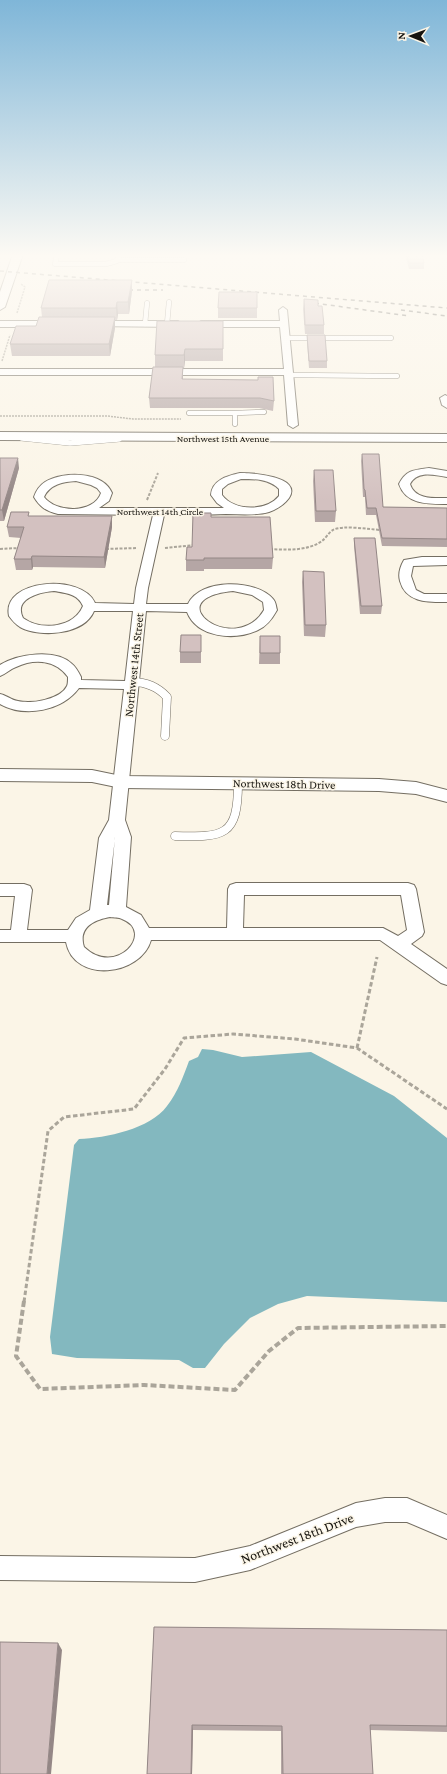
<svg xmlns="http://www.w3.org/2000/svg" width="447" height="1774" font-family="'Crimson Pro',serif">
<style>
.water{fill:#83b8bf}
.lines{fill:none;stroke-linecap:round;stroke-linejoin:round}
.service-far2-casing{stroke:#746e62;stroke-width:5.5}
.service-far1-casing{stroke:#746e62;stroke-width:6}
.service-casing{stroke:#746e62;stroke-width:9}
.minor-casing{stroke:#746e62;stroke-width:2}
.tertiary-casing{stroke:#746e62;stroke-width:2}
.path-far3{stroke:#aaa59a;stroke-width:1.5;stroke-dasharray:2 1;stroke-linecap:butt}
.path-far2{stroke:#aaa59a;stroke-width:2;stroke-dasharray:3 1.5;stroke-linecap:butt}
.path-far1{stroke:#aaa59a;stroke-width:3;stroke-dasharray:4.5 2.5;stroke-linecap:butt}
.path{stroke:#aaa59a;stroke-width:4;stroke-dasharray:6 3;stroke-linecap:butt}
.service-far2{stroke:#fff;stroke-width:4.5}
.service-far1{stroke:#fff;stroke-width:5.5}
.service{stroke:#fff;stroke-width:8}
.minor{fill:#fff;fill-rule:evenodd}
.tertiary{fill:#fff;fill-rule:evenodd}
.rail{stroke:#646159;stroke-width:1.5;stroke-dasharray:4 4;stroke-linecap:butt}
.wall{fill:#b5a6a5}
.shaded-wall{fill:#948786}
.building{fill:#d3c1c0;stroke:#948786}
.labels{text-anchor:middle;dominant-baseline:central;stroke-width:3;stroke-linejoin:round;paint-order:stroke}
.far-street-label{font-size:10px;fill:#16140f;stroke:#fbf5e7}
.street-label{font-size:12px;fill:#16140f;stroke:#fbf5e7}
.near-street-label{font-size:14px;fill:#16140f;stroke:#fbf5e7}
</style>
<rect width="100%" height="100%" fill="#fbf5e7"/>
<path class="water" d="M202 1049 213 1050 242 1057 311 1052 394 1096 447 1138V1302L307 1296 278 1304 250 1318 224 1344 205 1368H193L179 1360 77 1358 52 1354 50 1337 74 1145 79 1139C106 1138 150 1129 167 1106 178 1092 183 1077 189 1061L198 1057Z"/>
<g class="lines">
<defs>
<path id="service-far2" d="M57 254 55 264H106L117 261 119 254
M117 260H184
M145 324 147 303
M167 324 169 302
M285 338H391
M288 375 397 376
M189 413H235V424
M235 413 264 412"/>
<path id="service-far1" d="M22 438 70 443 119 439"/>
<path id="service" d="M132 682C146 682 157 686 167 697L165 736
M175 836C224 837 238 837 238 783"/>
<path id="minor" d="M283 307 287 310 298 425 293 428 288 425 284 375H0V369H284L280 327H201L197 324 201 321H280L279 310Z
M0 321H58L62 324 58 327H0Z
M93 321H178L182 324 178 327 90 326 89 324Z
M445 395 447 396V408L442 405 440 398Z
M429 468 447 471V477C435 475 417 470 410 484 415 500 434 498 447 498V504C429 504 406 505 399 484 406 470 414 470 429 468Z
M240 473C251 473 303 476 289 498 284 505 277 509 269 512 255 516 240 514 226 514 205 515 184 515 164 515L148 588 146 604H188C200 578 256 579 273 599 276 602 276 607 277 610 272 619 267 626 258 630 235 641 197 638 187 612L146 611 125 820 131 837 126 907 141 915 149 928H227L228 889 230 885 236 883H408L414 885 416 889 424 932 422 936 411 944 447 969V985L441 983 380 940H151C141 976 74 984 66 942H0V930H11L15 896H0V884H24L30 886 32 890 27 930H68L76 918 90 910 99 838 109 820 124 689 79 688C62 711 25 718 0 704V694C6 695 11 700 18 701 31 704 60 700 67 686 68 684 68 680 68 677 56 660 35 658 16 667 10 669 6 674 0 676V665C17 654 56 648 72 664 76 667 79 673 81 677V680L125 681 133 611H94C84 635 40 638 20 627 15 624 12 620 9 616 1 579 82 573 95 603L134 604 136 588 153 515 58 514C46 511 40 507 34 497 36 491 39 486 45 482 63 471 103 471 112 493L109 501 99 508H224L217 503 211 495C212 480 227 476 240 473ZM241 479C255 479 269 479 279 489V496C266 512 234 511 222 495V489L228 484ZM76 481 91 485 97 488 101 493C94 514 56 513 44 497 50 484 63 482 76 481ZM54 591C66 593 78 594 83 606 74 628 41 631 23 618 13 598 41 592 54 591ZM233 591 252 595 263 602 264 610C236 658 154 599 233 591ZM115 837 109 905H107L115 838ZM244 895H401L407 930 398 936 383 928H243ZM110 917C114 918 119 917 122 919 156 932 116 978 84 947 78 928 93 920 110 917Z
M422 557H447V565L413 566 411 576 416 590 424 594H447V602C428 602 406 603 400 581 398 574 400 567 404 560Z
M385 1498H407L447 1515V1539L407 1522H385L356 1527 250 1570 195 1582 0 1580V1556L195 1558 250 1546 356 1503Z"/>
<path id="tertiary" d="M13 254H23L5 307 0 310V292Z
M0 432 447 434V442L0 440Z
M0 769 92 770 121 776 379 779 416 782 447 790V802L416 794 379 791 121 788 92 782 0 781Z"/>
</defs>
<use href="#service-far2" class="service-far2-casing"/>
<use href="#service-far1" class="service-far1-casing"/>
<use href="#service" class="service-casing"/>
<use href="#minor" class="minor-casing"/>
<use href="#tertiary" class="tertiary-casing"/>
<path class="path-far3" d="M17 313 25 287 21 284
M2 361 10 335
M0 416H107L133 419H181"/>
<path class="path-far2" d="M147 500 158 473
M165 548 195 545
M0 549 19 548
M106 549 137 548
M270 549C287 550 308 551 322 541 326 538 329 532 333 530 341 525 369 529 380 530"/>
<path class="path-far1" d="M357 1048 377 957
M24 1302 48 1131 64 1117 134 1109 165 1069 184 1038 233 1034 295 1039 357 1048 447 1109"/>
<path class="path" d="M24 1301 16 1356 40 1389 144 1385 235 1390 269 1351 298 1328 447 1326"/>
<use href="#service-far2" class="service-far2"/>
<use href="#service-far1" class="service-far1"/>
<use href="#service" class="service"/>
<use href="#minor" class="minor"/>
<use href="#tertiary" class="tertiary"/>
<path class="rail" d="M0 271 447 308
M121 290H163
M307 302 409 316
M401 310 447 316"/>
</g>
<path class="wall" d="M405 254H422L424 263V269H409Z
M132 280V291L129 314H118L117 320H115V328L110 356H12L10 344 36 326 42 317 41 308Z
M257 292V318H218V308Z
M304 299 318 306 324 325V334H305L303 309Z
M223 321V361H185L184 368H183V379L274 401 273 411 259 408H150L149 398 155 367V355Z
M307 335 327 361V368H309L307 342Z
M362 454 383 507 447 508V547L382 546 376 515H366L365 497H363L361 461Z
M0 458 19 468 4 521H0Z
M314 470 336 511 335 522H315L313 481Z
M29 516H112V527L105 568 33 567 32 570H16L14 559 21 538 9 537 7 527Z
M211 517 273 558 272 569H204V571H186V560L192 547Z
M354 538 382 606 381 614H360L354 546Z
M303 571 326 625 325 637 304 636 302 582Z
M201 635V663H180V652Z
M260 636 280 653V664H259Z
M154 1627 447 1630V1732L370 1730 373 1774H281V1731L193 1730 192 1774H147Z"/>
<path class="shaded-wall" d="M132 280V291L129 314 128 302Z
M117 302 118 314 117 320 116 308Z
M115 317V328L110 356 109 344Z
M185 349V361L184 368V355Z
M183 367V376L182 389V379Z
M18 458 19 468 4 521 2 510Z
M112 516V527L105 568 104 557Z
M32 556 33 567 32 570 31 559Z
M58 1643 62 1650 51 1774H47Z
M192 1725 193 1730 192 1774H191Z"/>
<path class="building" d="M407 254H422L424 263H409Z
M49 280H132L128 302H117L116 308H41Z
M219 292H257V308H218Z
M304 299 318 300V306H322L324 325H305Z
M39 317H115L109 344H10L16 326H36Z
M157 321H223V349H185L184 355H155Z
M307 335H325L327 361H309Z
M153 367H183L182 379 258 380V377H273L274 401 260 398H149Z
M362 454H379L383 507 447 508V539L382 538 376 508H367L365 490 364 489Z
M0 458H18L2 510H0Z
M314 470H333L336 511H316Z
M11 512H29L28 516H112L104 557 32 556 31 559H14L24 527H7Z
M193 513H211V517H270L273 558H204V560H186L187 547H192Z
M354 538H375L382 606H361Z
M303 571 324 572 326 625H305Z
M181 635H201V652H180Z
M260 636H280V653H260Z
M154 1627 447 1630V1726L370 1725 373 1774H283L282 1726 192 1725 191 1774H147Z
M0 1642 58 1643 47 1774H0Z"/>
<linearGradient id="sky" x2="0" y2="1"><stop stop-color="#7fb6d8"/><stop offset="0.51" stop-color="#fdfaf4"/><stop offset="1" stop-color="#fdfaf4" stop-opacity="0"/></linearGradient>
<rect width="447" height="502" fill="url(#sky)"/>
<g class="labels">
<g class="far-street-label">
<text x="223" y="438">Northwest 15th Avenue</text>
<text x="160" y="511">Northwest 14th Circle</text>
</g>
<g class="street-label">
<text transform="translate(134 665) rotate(-84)">Northwest 14th Street</text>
<text transform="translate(284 784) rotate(1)">Northwest 18th Drive</text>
</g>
<g class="near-street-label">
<text transform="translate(297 1538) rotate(-21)">Northwest 18th Drive</text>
</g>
</g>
<g transform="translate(411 36) rotate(271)" stroke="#fbf5e7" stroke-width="3" paint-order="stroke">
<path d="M0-3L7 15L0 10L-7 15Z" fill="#16140f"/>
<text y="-6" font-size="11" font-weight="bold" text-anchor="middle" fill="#16140f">N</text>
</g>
</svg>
